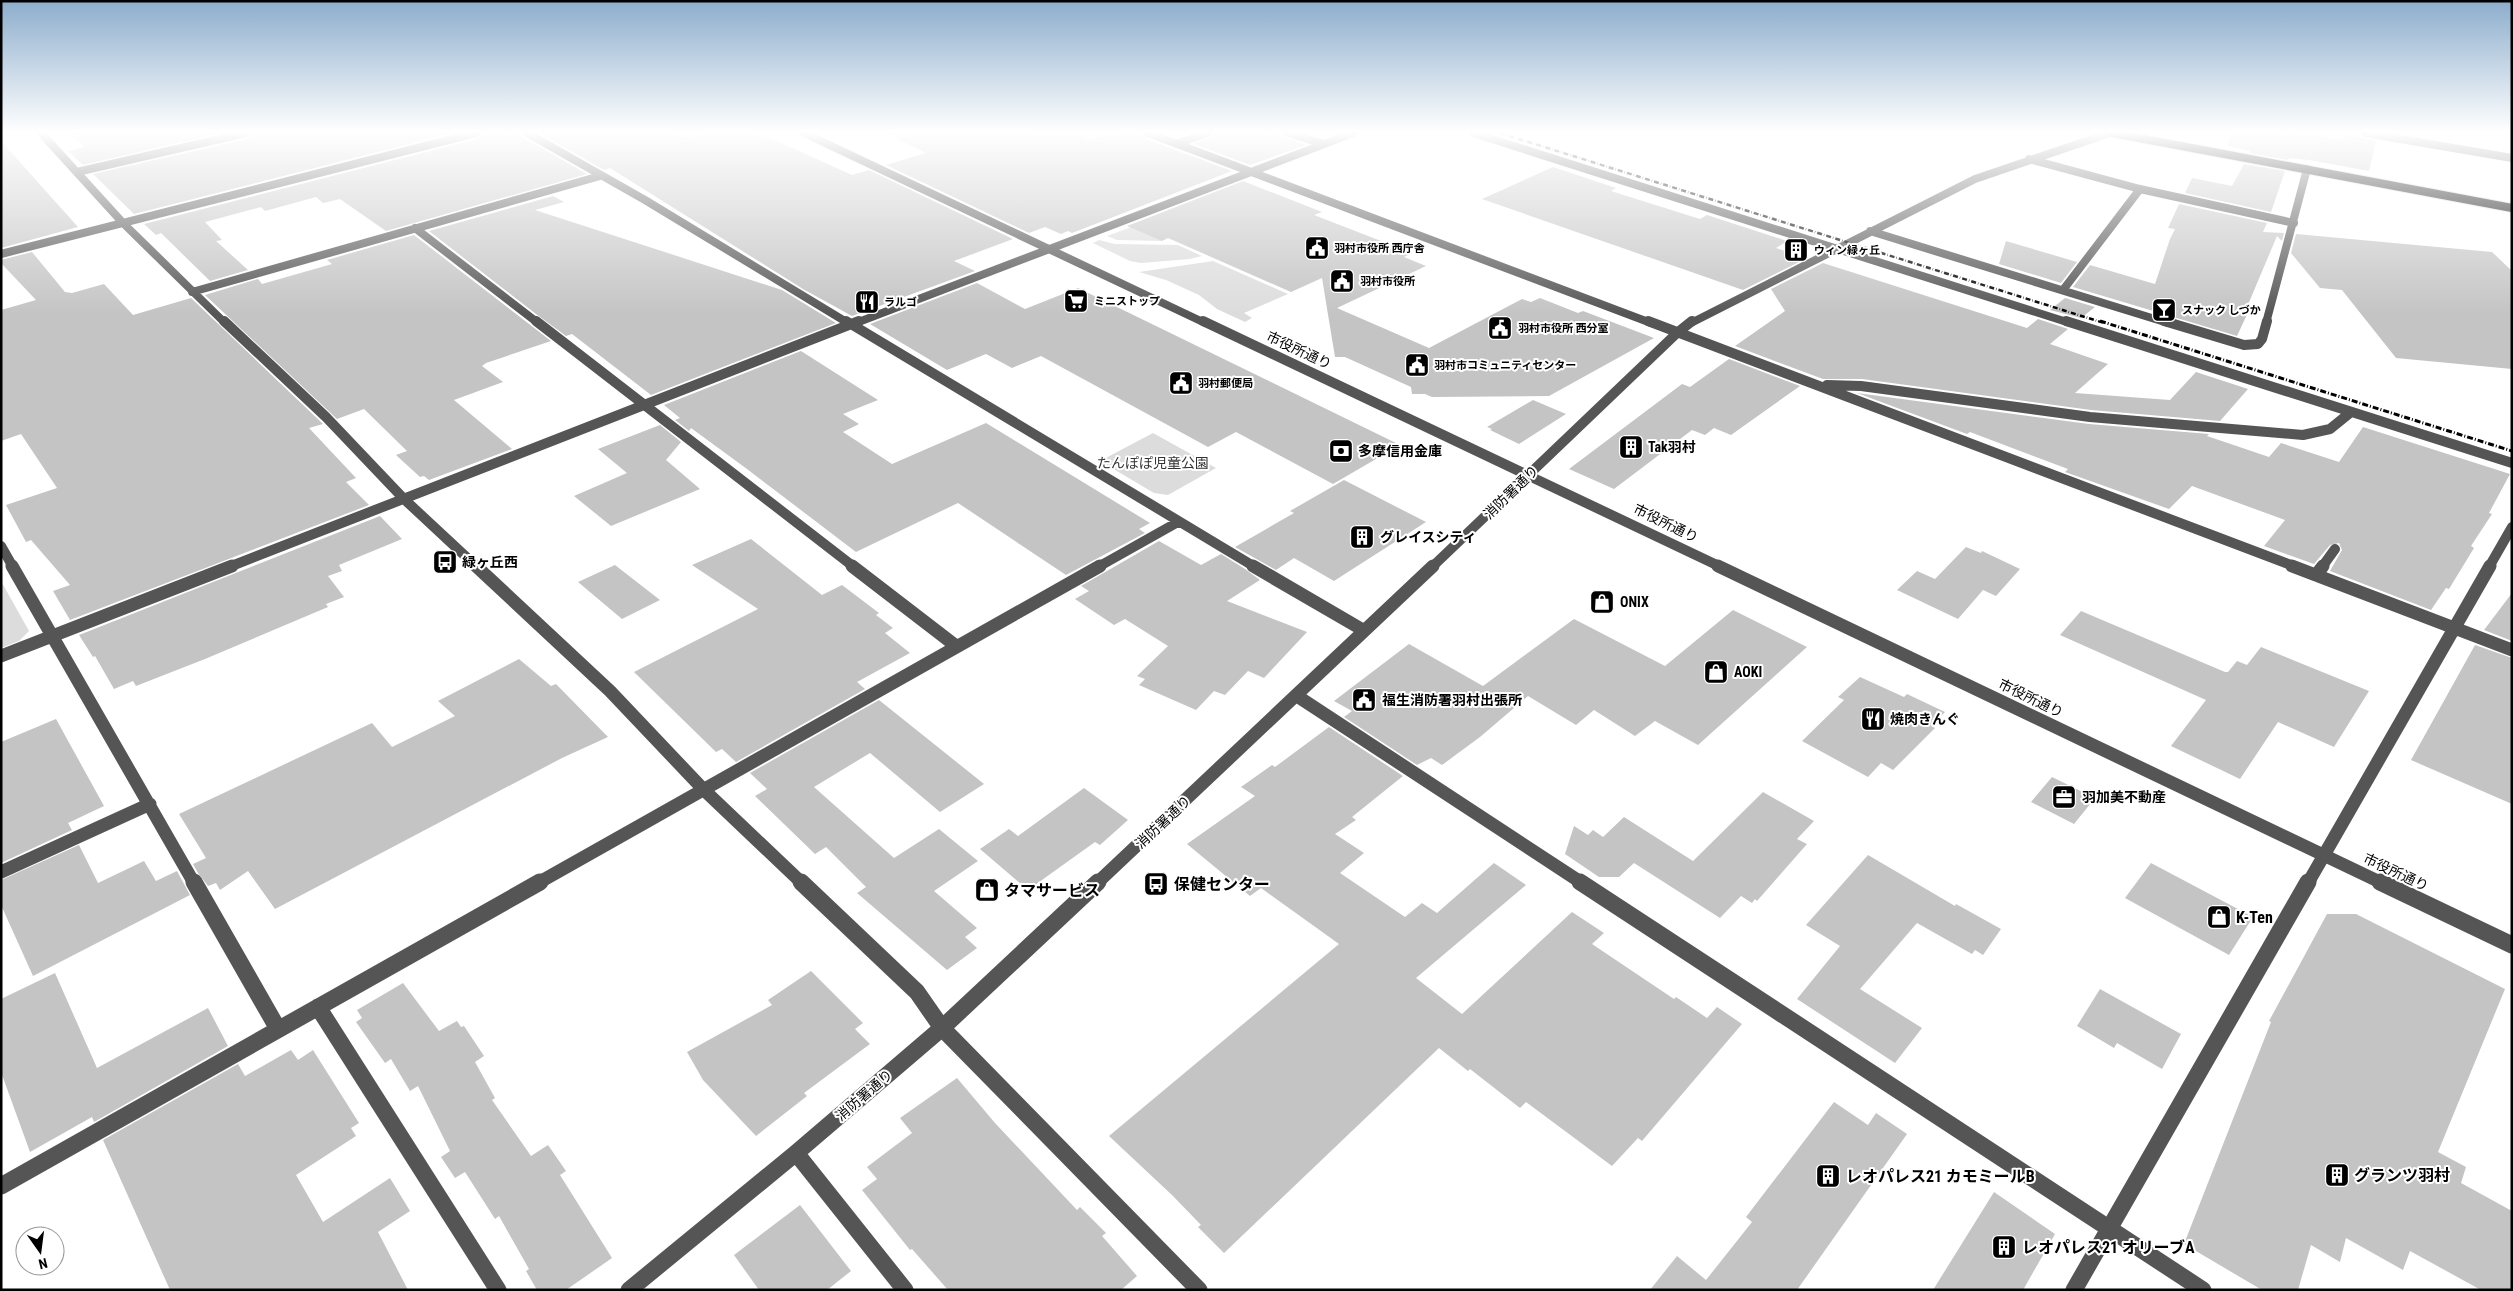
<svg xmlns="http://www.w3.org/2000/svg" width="2513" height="1291" font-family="'Roboto Condensed','Noto Sans JP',sans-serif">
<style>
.green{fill:#dcdcdc}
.building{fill:#c4c4c4}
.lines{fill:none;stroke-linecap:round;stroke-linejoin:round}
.major-casing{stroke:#dbdbdb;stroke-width:10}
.minor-far3{stroke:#555;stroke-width:8}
.minor-far2{stroke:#555;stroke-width:10}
.minor-far1{stroke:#555;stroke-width:13}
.minor{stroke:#555;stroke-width:17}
.major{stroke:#000;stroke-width:8}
.rail-far1{stroke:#000;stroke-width:2.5;stroke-dasharray:5 2 0.5 2;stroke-linecap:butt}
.rail{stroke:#000;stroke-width:3;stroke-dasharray:6 2 1 2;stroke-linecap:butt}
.labels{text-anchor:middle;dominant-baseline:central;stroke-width:4;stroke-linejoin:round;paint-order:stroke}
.far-poi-label{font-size:11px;font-weight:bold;fill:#000;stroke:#fff;text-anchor:start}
.street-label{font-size:14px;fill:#000;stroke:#fff}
.poi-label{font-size:14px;font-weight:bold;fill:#000;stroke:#fff;text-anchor:start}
.park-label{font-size:14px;fill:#333;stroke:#fff}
.near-poi-label{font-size:16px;font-weight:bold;fill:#000;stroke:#fff;text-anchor:start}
</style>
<rect width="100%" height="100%" fill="#fff"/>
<path class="green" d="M1156 218 1162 241 1117 240 1107 236Z
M1099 240 1115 244 1178 245 1202 256 1190 259 1141 263 1130 261 1093 243Z
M1213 261 1288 294 1244 313 1252 318 1245 322 1217 309 1199 295 1166 280 1139 272Z
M1153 433 1216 468 1168 495 1154 493 1100 461Z
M1 581 29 631 19 641 1 648Z"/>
<path class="building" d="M71 133H220L83 165 68 151 84 147Z
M252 133H452L134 214 93 174 247 139Z
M482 133H521L524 138 587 174 386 231 340 199 323 203 316 197 265 211 261 207 205 222 222 240 216 241 248 270 210 281 161 233 156 235 144 224 477 139Z
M539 133H676L685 138 702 133H759L852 175 869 170 1013 239 954 261 975 271 852 316 803 289 610 168 604 170Z
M886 133H1039L1046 136 1071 133 1090 140 1113 133H1142L1146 139 1232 171 1072 233 1068 231 1061 234 1045 227 1029 233 886 165 926 153Z
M1213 133H1283L1287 138 1306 145 1250 165 1194 144 1209 138Z
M2230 133H2301L2343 140 2345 134 2376 141 2369 171 2309 160 2289 158 2288 160 2249 153 2250 151 2228 146Z
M1 141 78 227 1 248Z
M2244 164 2285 171 2271 212 2185 193 2192 178 2232 186Z
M1553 167 1616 188 1611 191 1700 219 1707 215 1787 241 1776 248 1807 258 1743 290 1482 199Z
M1243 181 1322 212 1314 215 1412 253 1404 257 1426 266 1337 308 1429 348 1522 299 1531 302 1540 298 1578 313 1583 311 1654 338 1549 396 1432 397 1425 394H1412L1411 387 1345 357H1335L1322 278 1291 292 1168 238 1162 241 1127 226Z
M553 196 564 202 535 210 782 290 836 323 651 395 572 334 566 336 536 314 429 231Z
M2179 204 2267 223 2263 232 2284 233 2282 241 2277 236 2247 307 2250 308 2237 336 2073 287 2090 265 2155 284 2170 239 2175 229 2168 228Z
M2296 234 2492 252 2512 271V369L2396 358 2342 290 2320 288 2291 253Z
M414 235 551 341 486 363 482 366 503 382 454 400 512 449 429 480 424 476 420 477 396 455 407 451 364 409 337 419 205 295 258 279 262 284 332 264 327 260Z
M2006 241 2077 262 2061 283 1999 264Z
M32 252 65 292 72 293 104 284 133 315 191 298 323 424 309 428 356 478 346 482 369 505 70 620 53 591 70 585 31 540 26 542 6 505 57 488 21 434 1 441V310L36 300 1 263V260Z
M1823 263 2027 328 2038 319 2068 329 2050 344 2108 364 2075 393 2170 400 2196 372 2248 389 2220 421 2091 410 1862 379H1823L1735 346 1785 311 1771 289Z
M977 283 1025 309 1078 288 1400 445 1333 484 1236 432 1208 447 1041 356 1012 368 986 354 947 370 870 324Z
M2065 298 2095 307 2081 318 2050 310Z
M801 351 878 400 843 414 859 424 843 432 892 464 986 423 1150 523 1139 529 1145 533 1066 575 958 503 856 552 747 469 691 428 689 431 675 420 680 418 664 405Z
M1729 359 1800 386 1731 435 1714 428 1705 435 1692 430 1614 489 1569 469 1682 384 1690 387Z
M1857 393 2089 424 2209 434 2207 436 2269 457 2281 443 2339 462 2363 427 2510 474 2489 513 2492 514 2471 546 2474 548 2449 589 2446 588 2431 610 2330 571 2342 550 2339 543 2330 545 2314 564 2264 546 2285 520 2192 486 2169 509 2065 472 2068 469 1970 432 1967 434Z
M1533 400 1566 414 1519 444 1490 430 1492 429 1487 427Z
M660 425 681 442 666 460 700 489 611 526 574 496 627 473 598 449Z
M1344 480 1426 522 1334 581 1294 558 1276 570 1235 547 1294 513 1290 511Z
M380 516 402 539 339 565 342 571 328 576 344 597 326 604 328 607 205 659 136 686 133 681 114 689 95 656 93 657 79 635Z
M751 539 822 595 842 585 879 613 876 615 893 628 885 633 910 653 857 682 865 689 736 762 722 749 716 752 634 672 758 609 692 565Z
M1159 541 1201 565 1221 554 1245 569 1260 580 1227 601 1307 632 1264 678 1248 671 1225 695 1214 691 1196 710 1139 685 1145 679 1137 676 1168 646 1125 619 1114 625 1075 599 1089 591 1081 586Z
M1966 547 1981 553 1982 551 2020 569 1996 596 1983 590 1958 619 1897 590 1917 571 1935 579Z
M615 565 660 600 622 619 578 582Z
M2512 593V641L2484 630Z
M1733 610 1807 647 1698 745 1655 721 1635 736 1594 710 1576 725 1528 696 1480 737 1442 765 1431 758 1417 765 1344 717 1352 711 1334 701 1409 644 1483 686 1574 619 1665 666Z
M2081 611 2225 672H2228L2237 661 2247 665 2261 647 2369 691 2334 747 2278 722 2240 779 2171 746 2206 700 2060 635Z
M2475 645 2512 658V804L2411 760Z
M519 659 551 686 556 684 608 737 562 758 275 909 248 871 220 890 216 883 208 886 198 873 193 864 206 858 179 814 372 723 392 747 455 716 438 701Z
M1860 677 1904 697 1907 694 1945 712 1931 726 1935 728 1893 770 1881 763 1868 777 1802 741 1844 700 1838 697Z
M879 700 984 784 940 812 870 753 814 787 894 858 939 829 978 861 934 891 977 928 965 937 977 948 947 970 857 893 866 887 826 847 815 854 755 796 767 789 750 773Z
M56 719 104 806 68 823 72 830 1 863V742Z
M1329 727 1403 776 1352 817 1356 820 1335 834 1364 853 1340 873 1405 917 1422 903 1437 913 1494 863 1526 885 1416 978 1462 1014 1572 912 1604 933 1592 944 1674 999 1676 997 1707 1018 1717 1007 1742 1024 1642 1141 1638 1138 1612 1166 1526 1102 1520 1108 1470 1069 1468 1071 1439 1048 1224 1253 1198 1227 1201 1225 1173 1196 1109 1136 1339 944 1261 888 1250 896 1187 844 1255 796 1241 787 1272 765 1275 767Z
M2052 777 2095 798 2074 824 2031 802Z
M1084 788 1128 820 1100 845 1095 842 1028 890 980 849 1009 829 1018 836Z
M1763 792 1814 821 1797 839 1807 844 1757 901 1755 899 1752 903 1741 896 1720 918 1634 863 1619 877H1599L1565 854 1574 826 1588 835 1593 830 1603 837 1624 817 1693 861Z
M79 845 98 883 144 861 156 881 177 871 190 895 33 976 1 905V880Z
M1868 855 1955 906 1956 904 2001 929 1983 955 1975 950 1972 954 1917 923 1860 989 1922 1028 1895 1063 1797 999 1840 946 1806 925Z
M2151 863 2253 917 2229 955 2125 898Z
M2327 914H2356L2505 989 2438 1152 2466 1167 2461 1183 2512 1211V1290H2481L2410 1251 2403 1270 2346 1238 2340 1262 2311 1245 2298 1290H2262L2184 1244 2271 1022 2269 1021Z
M811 971 863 1023 855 1029 870 1044 804 1093 807 1096 756 1136 703 1080 687 1052 772 1005 768 1000Z
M55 973 97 1068 208 1008 228 1046 94 1122 92 1117 30 1152 1 1072V999Z
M403 983 439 1031 457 1021 461 1027 464 1026 484 1056 475 1062 495 1098 492 1100 531 1156 548 1145 566 1171 560 1175 612 1258 566 1290H537L526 1271 529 1269 499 1216 495 1219 465 1172 455 1178 441 1157 450 1151 418 1086 410 1091 391 1059 385 1063 356 1022 362 1018 357 1010Z
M2100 989 2181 1034 2162 1069 2117 1043 2114 1048 2077 1026Z
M291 1050 298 1060 313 1050 359 1123 351 1128 356 1136 296 1175 323 1222 390 1178 410 1211 378 1232 408 1290H170L103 1140 238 1064 245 1076Z
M957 1078 995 1123 1077 1210 1080 1207 1106 1233 1102 1236 1137 1276 1121 1290H948L912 1249 910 1250 862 1190 877 1179 867 1167 912 1133 900 1118Z
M1834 1102 1868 1125 1876 1113 1907 1134 1797 1290H1650L1677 1256 1706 1280 1752 1222 1746 1217Z
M1994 1192 2055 1234 2023 1290H1933Z
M800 1205 851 1271 827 1290H759L734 1255Z"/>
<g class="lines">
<defs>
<path id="major" d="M2112 133 2512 208"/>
</defs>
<use href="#major" class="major-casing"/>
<path class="minor-far3" d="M41 133 123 223 225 323
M527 133 645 200 848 323
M804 133 1205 323
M1148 133 1651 323
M1289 133 1323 144
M1473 133 2070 323
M2365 133 2512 158
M1176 144 1207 133
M2029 159 2140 189 2294 223
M77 172 246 133
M415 228 538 323
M1870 231 2168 323
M1 254 476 133
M2063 290 2140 189
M192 292 600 176
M856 323 1353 133
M1691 323 1975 179 2110 133
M2266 323 2307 169"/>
<path class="minor-far2" d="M224 321 326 417 404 499 477 567
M536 321 854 567
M846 321 1255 567
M1203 321 1721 567
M1648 321 2296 567
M2066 321 2512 463
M2164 321 2244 345 2258 344 2262 339 2267 321
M1827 385 1861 386 2090 417 2303 435 2330 429 2351 412
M1 546 13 567
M229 567 859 321
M1098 567 1178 522
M1432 567 1677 333 1692 321
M2322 567 2335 549
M2489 567 2512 527"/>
<path class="minor-far1" d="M12 566 194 883
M476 566 610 691 703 789 802 883
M852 566 956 646
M1253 566 1363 630
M1718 566 2382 883
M2292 566 2512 650
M2316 575 2323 566
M1 656 232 566
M1297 696 1582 883
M1 872 150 804
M538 883 1100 566
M1097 883 1433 566
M2308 883 2490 566"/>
<path class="minor" d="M194 882 278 1029
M801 882 917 992 942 1028 1199 1290
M1580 882 2203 1290
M2380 882 2512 945
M318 1007 498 1290
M796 1153 905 1290
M1 1186 540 882
M629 1290 796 1153 942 1028 1098 882
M2074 1290 2308 882"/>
<use href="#major" class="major"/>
<path class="rail-far1" d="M1500 133 2104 323"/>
<path class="rail" d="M2100 321 2512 451"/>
</g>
<linearGradient id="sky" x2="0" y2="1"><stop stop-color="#8cadcc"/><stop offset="0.42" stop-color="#fff"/><stop offset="1" stop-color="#fff" stop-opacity="0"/></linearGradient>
<rect width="2513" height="314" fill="url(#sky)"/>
<defs>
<symbol id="civic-square" viewBox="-11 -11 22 22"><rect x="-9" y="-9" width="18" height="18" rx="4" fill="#000" stroke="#fff"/><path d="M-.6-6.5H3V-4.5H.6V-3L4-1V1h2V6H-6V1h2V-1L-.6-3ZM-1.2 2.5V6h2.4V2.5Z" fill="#fff"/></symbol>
<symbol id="building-square" viewBox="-11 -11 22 22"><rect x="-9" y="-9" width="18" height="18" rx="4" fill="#000" stroke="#fff"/><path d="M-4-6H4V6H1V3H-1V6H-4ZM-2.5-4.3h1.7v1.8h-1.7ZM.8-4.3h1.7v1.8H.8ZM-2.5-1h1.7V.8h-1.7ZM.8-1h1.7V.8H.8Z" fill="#fff"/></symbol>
<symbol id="supermarket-square" viewBox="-11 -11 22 22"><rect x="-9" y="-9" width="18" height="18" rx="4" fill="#000" stroke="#fff"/><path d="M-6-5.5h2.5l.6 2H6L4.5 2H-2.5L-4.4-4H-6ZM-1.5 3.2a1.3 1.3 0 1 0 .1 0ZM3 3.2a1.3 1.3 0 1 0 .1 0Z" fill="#fff"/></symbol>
<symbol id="restaurant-square" viewBox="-11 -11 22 22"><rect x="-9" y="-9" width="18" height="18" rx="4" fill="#000" stroke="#fff"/><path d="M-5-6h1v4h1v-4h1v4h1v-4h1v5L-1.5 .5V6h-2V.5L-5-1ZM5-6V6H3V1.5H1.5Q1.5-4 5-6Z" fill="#fff"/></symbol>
<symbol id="bar-square" viewBox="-11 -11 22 22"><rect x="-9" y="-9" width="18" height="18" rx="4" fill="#000" stroke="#fff"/><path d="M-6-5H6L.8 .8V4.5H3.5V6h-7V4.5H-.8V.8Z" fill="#fff"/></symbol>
<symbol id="bank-square" viewBox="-11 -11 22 22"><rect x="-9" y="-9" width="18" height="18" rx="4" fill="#000" stroke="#fff"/><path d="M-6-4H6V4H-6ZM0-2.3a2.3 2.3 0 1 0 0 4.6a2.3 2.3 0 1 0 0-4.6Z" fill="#fff"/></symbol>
<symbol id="bus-square" viewBox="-11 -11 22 22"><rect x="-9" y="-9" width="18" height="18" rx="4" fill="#000" stroke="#fff"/><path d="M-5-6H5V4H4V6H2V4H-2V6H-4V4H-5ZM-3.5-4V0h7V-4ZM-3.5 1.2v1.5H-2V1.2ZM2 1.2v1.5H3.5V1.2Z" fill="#fff"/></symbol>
<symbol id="shop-square" viewBox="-11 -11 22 22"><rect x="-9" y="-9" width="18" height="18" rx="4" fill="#000" stroke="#fff"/><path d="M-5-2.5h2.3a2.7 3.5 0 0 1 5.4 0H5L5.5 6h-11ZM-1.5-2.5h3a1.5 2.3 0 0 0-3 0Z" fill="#fff"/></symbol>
<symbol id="office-square" viewBox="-11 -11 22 22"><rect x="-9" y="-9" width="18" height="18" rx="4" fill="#000" stroke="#fff"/><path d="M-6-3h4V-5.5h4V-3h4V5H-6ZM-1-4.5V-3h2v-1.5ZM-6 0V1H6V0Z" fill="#fff"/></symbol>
</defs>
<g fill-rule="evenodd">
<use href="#civic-square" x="1303" y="234" width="28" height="28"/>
<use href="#building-square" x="1782" y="236" width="28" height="28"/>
<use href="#civic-square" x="1328" y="267" width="28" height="28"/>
<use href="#supermarket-square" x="1062" y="287" width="28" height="28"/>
<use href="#restaurant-square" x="853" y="288" width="28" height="28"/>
<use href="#bar-square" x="2150" y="296" width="28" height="28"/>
<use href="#civic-square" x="1486" y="314" width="28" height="28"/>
<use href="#civic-square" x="1403" y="351" width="28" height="28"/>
<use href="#civic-square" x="1167" y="369" width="28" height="28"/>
<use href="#building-square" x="1617" y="433" width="28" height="28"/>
<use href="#bank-square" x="1327" y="437" width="28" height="28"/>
<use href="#building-square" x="1348" y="523" width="28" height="28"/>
<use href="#bus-square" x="431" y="548" width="28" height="28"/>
<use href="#shop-square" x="1588" y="588" width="28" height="28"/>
<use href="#shop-square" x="1702" y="658" width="28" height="28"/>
<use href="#civic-square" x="1350" y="686" width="28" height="28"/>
<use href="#restaurant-square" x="1859" y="705" width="28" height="28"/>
<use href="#office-square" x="2050" y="783" width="28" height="28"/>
<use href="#bus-square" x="1142" y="870" width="28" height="28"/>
<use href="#shop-square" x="973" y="876" width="28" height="28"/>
<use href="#shop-square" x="2205" y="903" width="28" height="28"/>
<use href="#building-square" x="2323" y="1161" width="28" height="28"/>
<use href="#building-square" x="1814" y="1162" width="28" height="28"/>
<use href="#building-square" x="1990" y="1233" width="28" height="28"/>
</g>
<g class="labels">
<g class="far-poi-label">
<text x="1334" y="248">羽村市役所 西庁舎</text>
<text x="1814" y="250">ウィン緑ヶ丘</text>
<text x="1360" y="281">羽村市役所</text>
<text x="1094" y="301">ミニストップ</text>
<text x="884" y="302">ラルゴ</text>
<text x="2182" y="310">スナック しづか</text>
<text x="1518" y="328">羽村市役所 西分室</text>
<text x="1434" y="365">羽村市コミュニティセンター</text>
<text x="1198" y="383">羽村郵便局</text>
</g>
<g class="street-label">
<text transform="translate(1299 350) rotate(25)">市役所通り</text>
<text transform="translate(1511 492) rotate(-44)">消防署通り</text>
<text transform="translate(1666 523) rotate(26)">市役所通り</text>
<text transform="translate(2031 698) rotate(26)">市役所通り</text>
<text transform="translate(1163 822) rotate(-43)">消防署通り</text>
<text transform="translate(2396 872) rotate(25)">市役所通り</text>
<text transform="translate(864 1095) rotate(-41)">消防署通り</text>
</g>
<g class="poi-label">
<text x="1648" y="447">Tak羽村</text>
<text x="1358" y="451">多摩信用金庫</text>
<text x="1380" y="537">グレイスシティ</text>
<text x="462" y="562">緑ヶ丘西</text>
<text x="1620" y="602">ONIX</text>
<text x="1734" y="672">AOKI</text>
<text x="1382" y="700">福生消防署羽村出張所</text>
<text x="1890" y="719">焼肉きんぐ</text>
<text x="2082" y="797">羽加美不動産</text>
</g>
<g class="park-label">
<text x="1153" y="463">たんぽぽ児童公園</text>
</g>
<g class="near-poi-label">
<text x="1174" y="884">保健センター</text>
<text x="1004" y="890">タマサービス</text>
<text x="2236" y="917">K-Ten</text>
<text x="2354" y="1175">グランツ羽村</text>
<text x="1846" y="1176">レオパレス21 カモミールB</text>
<text x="2022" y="1247">レオパレス21 オリーブA</text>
</g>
</g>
<rect width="2513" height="1291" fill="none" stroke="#000000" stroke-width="5"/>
<g transform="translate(40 1251) rotate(166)"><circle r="24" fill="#ffffff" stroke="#999999"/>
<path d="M0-4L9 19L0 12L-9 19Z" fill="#000000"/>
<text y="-8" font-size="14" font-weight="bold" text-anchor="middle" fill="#000000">N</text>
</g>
</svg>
